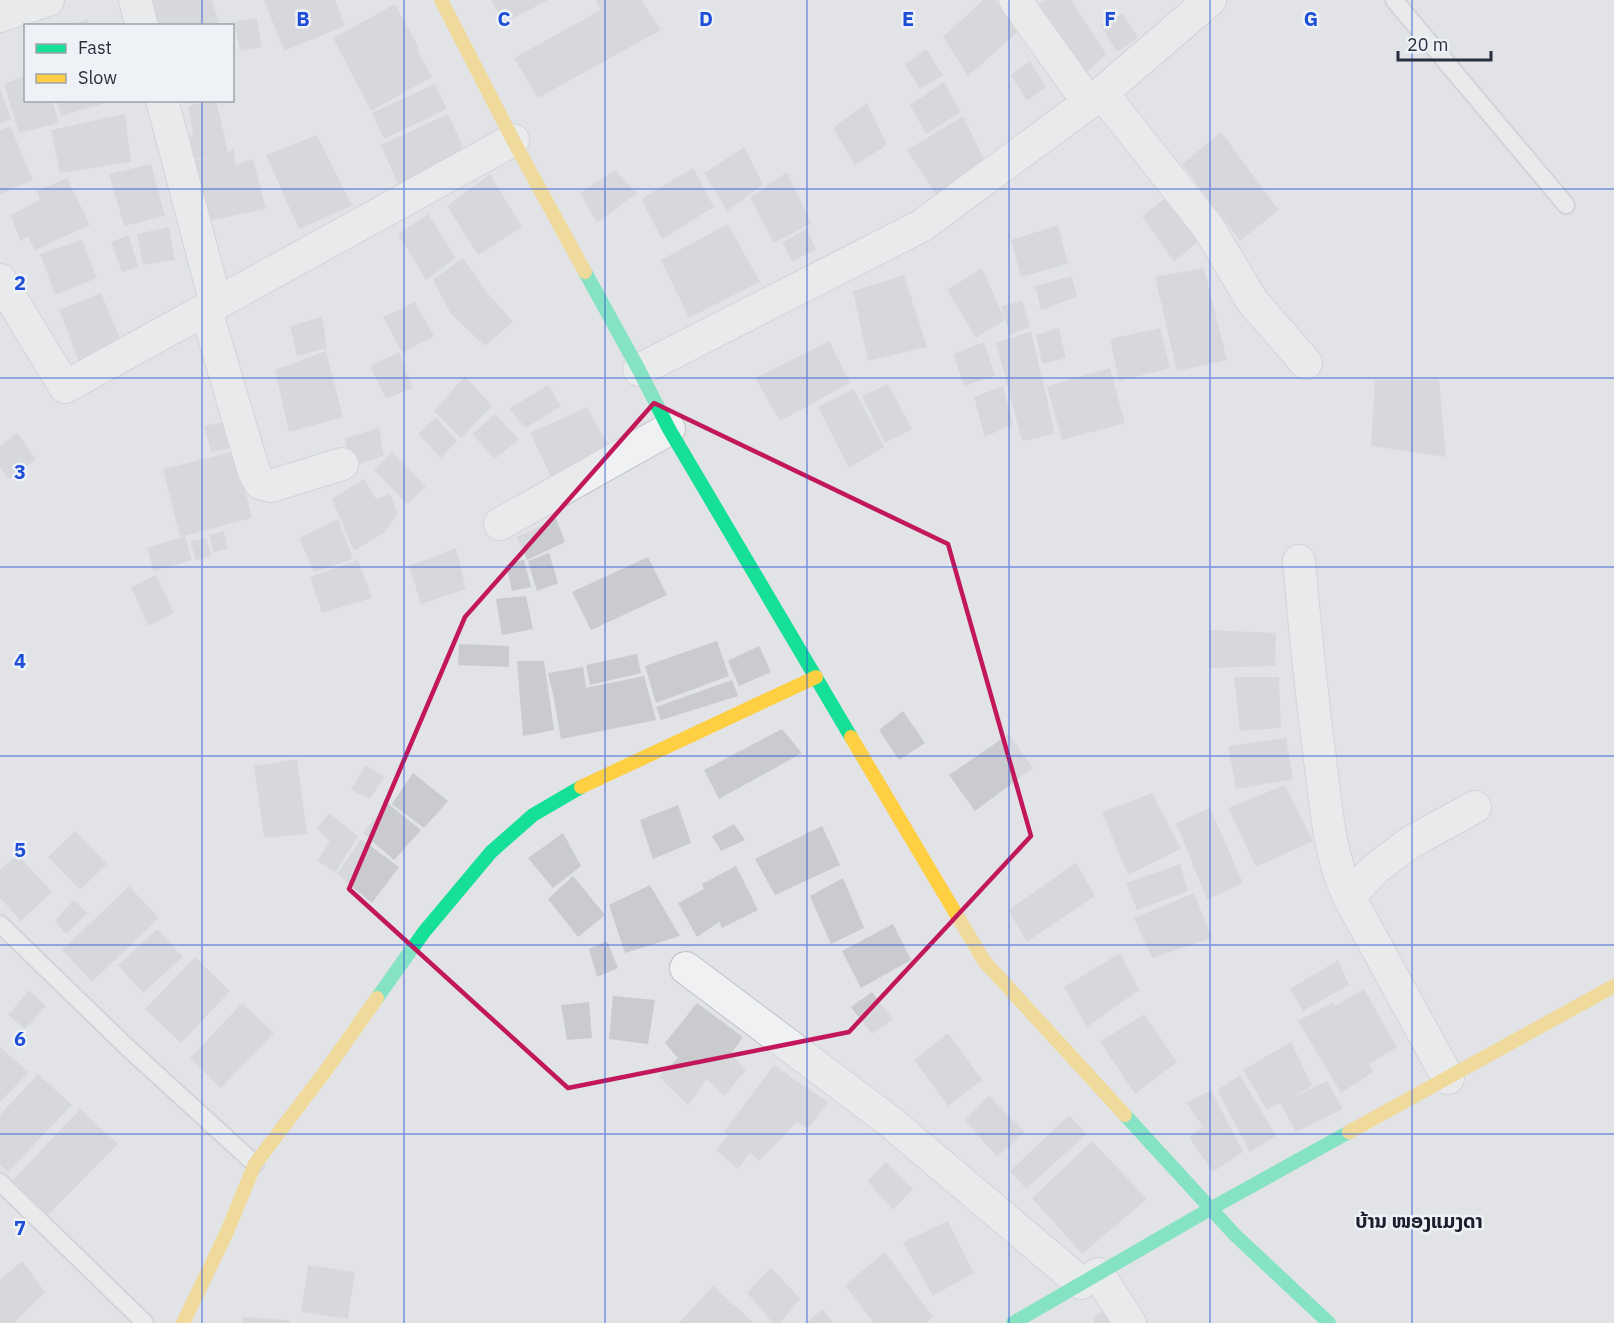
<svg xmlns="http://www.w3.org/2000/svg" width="1614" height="1323" font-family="'IBM Plex Sans','Noto Sans Lao',sans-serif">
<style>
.building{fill:#c9cbce}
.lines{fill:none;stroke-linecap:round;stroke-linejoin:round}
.lane-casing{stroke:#bfc1c4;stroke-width:20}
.street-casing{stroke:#bfc1c4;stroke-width:34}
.lane{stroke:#f0f1f3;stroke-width:16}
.street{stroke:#f0f1f3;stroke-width:32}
.fast{stroke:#16e098;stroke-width:14}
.slow{stroke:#ffcf43;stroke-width:14}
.marked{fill:none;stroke:#c2185b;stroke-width:4.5;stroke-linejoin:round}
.grid{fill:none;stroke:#1d4ed8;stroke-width:1.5;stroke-opacity:0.55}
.labels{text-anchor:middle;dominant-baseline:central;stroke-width:5;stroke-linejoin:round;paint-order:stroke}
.quarter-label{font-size:20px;font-weight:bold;fill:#1b202f;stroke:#eef1f6}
.grid-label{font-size:20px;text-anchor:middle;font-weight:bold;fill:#1d4ed8;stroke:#eef1f6;stroke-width:5;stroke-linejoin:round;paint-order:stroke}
</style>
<rect width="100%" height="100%" fill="#e1e3e6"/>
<path class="building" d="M150 0H212L219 24 214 26H157Z
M264 0H335L345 26 284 51Z
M491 0H548L504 23Z
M595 0H641L661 30 538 98 514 58 601 10Z
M983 0H995L1017 33 968 76 943 37Z
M1045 0H1071L1106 54 1081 78 1034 8Z
M395 4 419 48 417 50 432 77 371 111 333 38Z
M1123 14 1138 38 1117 52 1100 24Z
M257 18 262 47 240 51 234 22Z
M88 19 90 26H70V25Z
M926 49 943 75 920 89 905 65Z
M1030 61 1046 87 1027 101 1011 75Z
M26 76V100H52L59 123 19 133 4 84Z
M944 82 961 112 926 134 910 105Z
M435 84 447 109 384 139 372 113Z
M0 88 11 119 0 123Z
M57 100H112V101L61 116Z
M214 100H216L228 152 234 149 235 165 253 159 266 209 208 221 194 178 201 175 191 162 218 154 189 161 184 139 193 134 188 106Z
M867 103 887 145 855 165 833 128Z
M125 114 131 162 60 173 51 130Z
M448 114 468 158 400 189 381 145Z
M963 116 984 159 936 194 907 150Z
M10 126 33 180 0 194V130Z
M1221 132 1279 210 1240 241 1182 164Z
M317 135 352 206 299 229 266 155Z
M744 147 763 184 727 211 704 173Z
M151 164 165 216 124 226 109 174Z
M693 168 714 207 662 239 641 199Z
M615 170 637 193 597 223 580 193Z
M787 172 811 223 774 243 750 198Z
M490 174 522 227 478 255 447 206Z
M67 178 90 225 35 250 28 237 20 241 11 215 40 200 37 191Z
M1172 193 1202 238 1174 262 1142 216Z
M428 214 456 258 426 280 398 234Z
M728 224 760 282 689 318 661 260Z
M1058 225 1068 264 1021 277 1011 240Z
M169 227 175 260 143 265 137 234Z
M806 229 816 249 792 262 783 242Z
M129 235 138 267 122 272 111 242Z
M82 240 97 278 55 295 40 254Z
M463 258 485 290 513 322 485 346 451 314 433 280Z
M982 268 1005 320 976 338 947 290Z
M1204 268 1227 360 1177 371 1155 277Z
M904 275 927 347 868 361 853 291Z
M1072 276 1077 297 1041 310 1035 286Z
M101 293 122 343 79 361 59 310Z
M1022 301 1030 327 1010 335 1001 306Z
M415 302 434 336 402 353 383 317Z
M322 317 327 348 297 356 290 326Z
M1059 328 1066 358 1042 364 1036 335Z
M1160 328 1170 368 1119 381 1110 339Z
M1031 331 1055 434 1022 441 996 343Z
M829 341 850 383 780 421 755 378Z
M984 342 995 376 964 386 953 354Z
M326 351 343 417 289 432 275 370Z
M399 352 413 388 386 399 370 366Z
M1110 368 1125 423 1062 440 1047 386Z
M465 376 492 406 461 438 434 411Z
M1375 380H1439L1446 457 1371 446Z
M888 384 912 429 885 443 862 396Z
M548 385 561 406 526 428 509 409Z
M1003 386 1013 424 985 437 974 397Z
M854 389 884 447 849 468 818 407Z
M587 407 611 450 553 481 530 433Z
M495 414 519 439 495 459 472 434Z
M436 417 457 441 441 458 418 434Z
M233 420 240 446 211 452 204 426Z
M379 428 384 456 351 466 345 438Z
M17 433 36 459 9 479 0 468V446Z
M235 451 252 518 180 537 163 469Z
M392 452 426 487 407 504 374 470Z
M364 479 376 499 390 494 398 514 385 532 354 551 332 499Z
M556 518 565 542 527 560 517 537Z
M338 519 353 559 314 572 299 538Z
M224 531 228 549 214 552 209 535Z
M185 536 192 560 154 571 147 548Z
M206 538 212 556 196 560 190 541Z
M456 548 466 589 421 604 409 566Z
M549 553 558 583 537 591 528 561Z
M648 557 667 595 591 630 572 592Z
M358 560 372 598 322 613 310 577Z
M524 560 531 587 512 591 506 564Z
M156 575 174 613 148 626 131 587Z
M526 596 533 629 502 635 496 599Z
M1209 630 1276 633 1275 666 1209 668Z
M717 641 729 676 656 703 645 666Z
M459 644 509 646V667L458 665Z
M759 646 771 672 739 686 728 661Z
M637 654 641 673 590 685 586 665Z
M517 661H544L554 730 523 736Z
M583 667 586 688 644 676 656 720 561 739 553 694 548 673Z
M1234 677H1279L1281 728 1240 731Z
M732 680 738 696 661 720 656 707Z
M903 711 925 743 899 760 879 730Z
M782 729 802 753 719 799 704 770Z
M1009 734 1033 768 975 811 949 775Z
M1286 738 1293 779 1236 789 1228 746Z
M297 759 307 834 264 838 254 766Z
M366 765 384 777 370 799 351 790Z
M413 773 448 801 424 828 392 804Z
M1285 785 1313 841 1256 867 1228 808Z
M1152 793 1181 849 1128 875 1102 812Z
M387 803 421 830 394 860 363 833Z
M678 805 691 843 653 859 640 820Z
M1210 808 1243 883 1207 900 1176 823Z
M329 813 358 836 335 873 317 860 330 842 317 828Z
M734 824 745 840 721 851 712 836Z
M822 826 840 865 775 895 755 859Z
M75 831 107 864 80 890 48 857Z
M563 833 581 866 553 888 528 858Z
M361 839 399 867 372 903 337 874Z
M17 854 52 892 21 921 0 898V870Z
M1076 863 1095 896 1027 942 1008 910Z
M1180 864 1188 891 1137 910 1126 883Z
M736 866 758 910 722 928 719 922 697 937 678 903 704 889 702 884Z
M573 876 605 915 578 937 548 899Z
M843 878 864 928 831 944 810 896Z
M650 885 680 936 625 953 609 905Z
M129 886 159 918 92 982 62 950Z
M1194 893 1212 938 1152 958 1134 918Z
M73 900 88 913 66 934 55 921Z
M893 924 911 960 861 988 842 951Z
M157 929 183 957 143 993 118 965Z
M607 941 618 968 597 977 589 949Z
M1120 953 1139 990 1087 1027 1064 987Z
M195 957 230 991 181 1043 145 1009Z
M1338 960 1349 985 1303 1011 1290 989Z
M1364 989 1397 1047 1369 1064 1373 1072 1341 1093 1298 1021 1333 1002 1335 1006Z
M29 990 46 1006 25 1029 8 1015Z
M872 992 893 1019 872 1034 851 1007Z
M613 996 655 1000 648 1044 609 1039Z
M589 1002 592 1038 567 1040 561 1005Z
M242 1003 274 1033 221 1088 190 1058Z
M697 1003 743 1037 731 1054 746 1070 724 1096 707 1079 688 1105 659 1077 678 1058 665 1043Z
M1144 1014 1177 1062 1135 1094 1100 1042Z
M948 1033 982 1080 948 1106 914 1060Z
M1291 1042 1312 1086 1287 1100 1327 1081 1343 1109 1296 1132 1280 1103 1267 1110 1243 1070Z
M0 1047 29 1072 0 1102Z
M774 1065 828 1102 808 1128 797 1122 759 1161 750 1153 738 1169 716 1150 728 1135 724 1131Z
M38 1074 72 1105 8 1172 0 1165V1115Z
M1240 1075 1276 1136 1250 1152 1217 1090Z
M1211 1090 1243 1152 1213 1172 1189 1137 1202 1127 1208 1134 1186 1103Z
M989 1096 1025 1132 997 1157 965 1120Z
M80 1109 118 1144 48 1215 13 1180Z
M1069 1115 1087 1134 1026 1189 1010 1171Z
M1092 1141 1147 1199 1082 1254 1032 1198Z
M886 1162 913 1189 893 1210 867 1181Z
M948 1221 974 1273 933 1296 903 1242Z
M885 1252 933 1317 926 1323H874L845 1285Z
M22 1261 45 1292 14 1323H0V1280Z
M308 1265 355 1272 348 1319 301 1312Z
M771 1267 800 1299 780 1323H773L747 1293Z
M713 1286 754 1323H679Z
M1110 1306 1121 1323H1095L1092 1319Z
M822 1309 834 1323H807Z
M243 1317 289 1320V1323H243Z"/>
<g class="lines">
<defs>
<path id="lane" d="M1394 0 1566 205
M0 924 129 1049 255 1164
M0 1182 145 1323"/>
<path id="street" d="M135 0 142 26
M1015 0 1088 102
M0 16 48 0
M1102 93 1208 227 1252 301 1306 363
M162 100 216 304
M0 280 65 387 513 140
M206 310 254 472 260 483 271 486 342 464
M639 370 921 226 1102 93 1210 0
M500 524 669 429
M1299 561C1305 630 1312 699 1321 767 1327 813 1329 854 1349 897L1448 1078
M1349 897 1375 869 1411 842 1475 807
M686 968 888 1120 1081 1283
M1098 1274 1130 1323"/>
</defs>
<use href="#lane" class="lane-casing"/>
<use href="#street" class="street-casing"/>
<use href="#lane" class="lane"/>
<use href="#street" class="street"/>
<path class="fast" d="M585 272 639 370 669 429 851 737
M377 998 424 932 491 852 533 815 581 787
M1125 1115 1235 1235 1329 1323
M1013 1323 1210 1209 1349 1132"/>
<path class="slow" d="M441 0 513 140 585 272
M851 737 984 961 1125 1115
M581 787 816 677
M1349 1132 1614 986
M183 1323 227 1232 255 1164 327 1069 377 998"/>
</g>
<path d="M0 0H1614V1323H0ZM654 403 948 544 1031 836 849 1032 568 1088 349 889 465 617Z" fill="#e1e3e6" fill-opacity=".55" fill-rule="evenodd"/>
<path class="marked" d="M654 403 948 544 1031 836 849 1032 568 1088 349 889 465 617Z"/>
<path class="grid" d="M202 0V26M404 0V1323M605 0V1323M807 0V1323M1009 0V1323M1210 0V1323M1412 0V1323M202 100V1323M0 189H1614M0 378H1614M0 567H1614M0 756H1614M0 945H1614M0 1134H1614"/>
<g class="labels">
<g class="quarter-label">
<text x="1419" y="1220">ບ້ານ ໜອງແມງດາ</text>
</g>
</g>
<g class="grid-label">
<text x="303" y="26">B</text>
<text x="504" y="26">C</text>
<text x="706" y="26">D</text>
<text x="908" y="26">E</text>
<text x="1110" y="26">F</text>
<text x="1311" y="26">G</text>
<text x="20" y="290">2</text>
<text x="20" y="479">3</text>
<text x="20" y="668">4</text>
<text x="20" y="857">5</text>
<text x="20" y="1046">6</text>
<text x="20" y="1235">7</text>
</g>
<rect x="24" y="24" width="210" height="78" fill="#eef1f6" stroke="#9fa3ad" stroke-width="1.5"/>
<rect x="36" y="44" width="30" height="9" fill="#16e098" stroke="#9fa3ad" stroke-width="1.5"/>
<text x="78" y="54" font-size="18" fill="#282f3f">Fast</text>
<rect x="36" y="74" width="30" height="9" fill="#ffcf43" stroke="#9fa3ad" stroke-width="1.5"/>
<text x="78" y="84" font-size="18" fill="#282f3f">Slow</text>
<path d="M1398 51v9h93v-9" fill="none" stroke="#282f3f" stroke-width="3"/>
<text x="1407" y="51" font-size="18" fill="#282f3f" stroke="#eef1f6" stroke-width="4.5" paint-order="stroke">20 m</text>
</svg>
